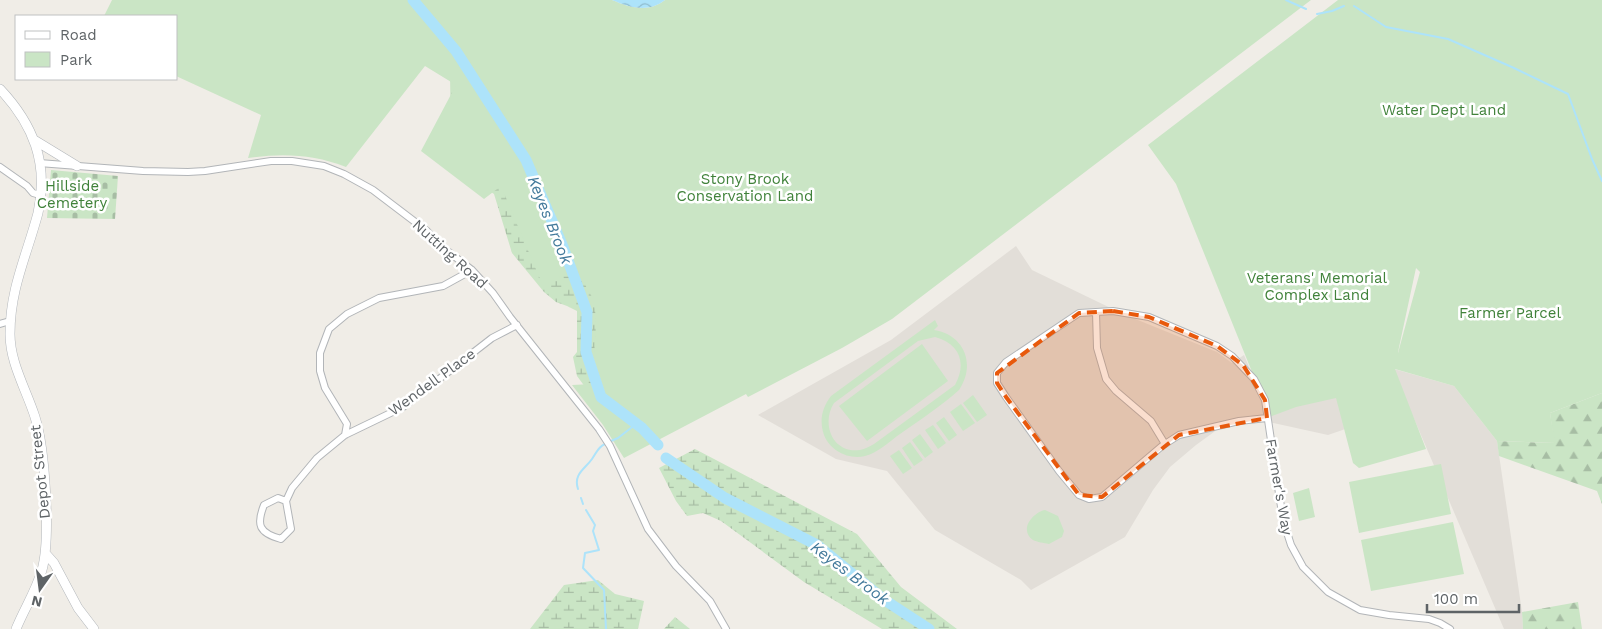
<svg xmlns="http://www.w3.org/2000/svg" width="1602" height="629" font-family="'Work Sans',sans-serif">
<style>
.education{fill:#e2ded8}
.forest{fill:url(#forest-firs)}
.wetland{fill:url(#wetland-marsh)}
.cemetery{fill:url(#cemetery-stones)}
.green{fill:#cae5c5;fill-rule:evenodd}
.water{fill:url(#water-waves)}
.lines{fill:none;stroke-linecap:round;stroke-linejoin:round}
.stream{stroke:#ade3fa;stroke-width:2}
.river{stroke:#ade3fa;stroke-width:11}
.street-casing{stroke:#b2b5b8;stroke-width:8}
.secondary-casing{stroke:#b3b7bb;stroke-width:10}
.street{stroke:#fff;stroke-width:6}
.secondary{stroke:#fff;stroke-width:9}
.marked{fill:#e8590c;fill-opacity:0.2;stroke:#e8590c;stroke-width:4;stroke-dasharray:10 6;stroke-linejoin:round}
.labels{text-anchor:middle;dominant-baseline:central;stroke-width:5;stroke-linejoin:round;paint-order:stroke}
.park-label{font-size:15px;fill:#40823a;stroke:#fff}
.street-label{font-size:15px;fill:#5e6366;stroke:#fff}
.water-label{font-size:16px;font-style:italic;fill:#437a9b;stroke:#fff}
</style>
<defs>
<pattern id="forest-firs" width="22" height="20" patternUnits="userSpaceOnUse" patternTransform="scale(1.25)"><rect width="22" height="20" fill="#cae5c5"/><path d="M5 1l3.5 6h-7zM16 11l3.5 6h-7z" fill="#a7bda4"/></pattern>
<pattern id="wetland-marsh" width="20" height="14" patternUnits="userSpaceOnUse" patternTransform="scale(1.25)"><rect width="20" height="14" fill="#cae5c5"/><path d="M1 5h8M5 5V1M11 12h8M15 12V8" fill="none" stroke="#a7bda4"/></pattern>
<pattern id="cemetery-stones" width="16" height="16" patternUnits="userSpaceOnUse" patternTransform="scale(1.25)"><rect width="16" height="16" fill="#cae5c5"/><path d="M2 7V4a2 2 0 0 1 4 0v3zM10 15v-3a2 2 0 0 1 4 0v3z" fill="#a7bda4"/></pattern>
<pattern id="water-waves" width="16" height="10" patternUnits="userSpaceOnUse" patternTransform="scale(1.25)"><rect width="16" height="10" fill="#ade3fa"/><path d="M0 5q4-4 8 0t8 0" fill="none" stroke="#90bcce"/></pattern>
</defs>
<rect width="100%" height="100%" fill="#f0ede7"/>
<path class="education" d="M1016 246 1032 270 1123 314 1217 352 1232 363 1244 355 1265 404 1394 369 1454 386 1497 441 1522 612 1523 629H1504L1409 407 1328 435 1255 419 1225 424 1196 445 1170 467 1153 490 1125 537 1031 590 1021 580 935 530 887 471 836 459 758 415 891 340Z"/>
<path class="forest" d="M1602 393V504L1597 491 1499 456 1497 441 1554 443 1550 413Z
M1578 602 1582 629H1523L1522 612Z"/>
<path class="wetland" d="M450 73 603 309 607 386 591 395 577 376 573 357 577 352V311L567 306 556 302 544 292 512 253 494 194 467 176 451 144Z
M695 449 857 534 901 587 957 629H882L804 582 721 521 703 513 687 516 676 501 659 468Z
M598 580 615 594 644 601 638 629H530L564 585Z
M675 617 690 629H664Z"/>
<path class="cemetery" d="M51 170 118 176 115 219 47 218Z"/>
<path class="green" d="M112 0H612C631 8 648 13 665 0H1311L892 319 842 348 748 397 746 394 624 458 603 425 572 385 592 384 596 325 595 309 592 297 576 268 543 286 501 186 484 199 421 151 456 85 425 66 346 167C313 154 282 153 248 158L261 115 176 76V16H104Z
M1338 0H1602V393L1550 413 1555 443 1497 441 1454 386 1395 369 1426 449 1359 468 1353 463 1336 398 1296 407 1267 418 1265 404 1176 184 1148 145ZM1416 268 1420 272 1398 353V352Z
M935 320 938 326 934 330C965 335 976 365 959 390 941 406 920 420 900 434 890 441 878 453 865 456 849 460 830 451 824 435 819 420 822 408 831 396ZM935 337C960 344 967 363 955 385L874 444C870 446 865 449 860 450 832 454 821 423 834 403L918 341Z
M922 344 948 381 867 441 839 406Z
M973 395 987 415 977 422 963 403Z
M961 404 975 423 963 431 950 412Z
M944 417 957 435 949 441 936 423Z
M933 425 946 443 938 449 925 430Z
M920 434 933 452 925 458 912 440Z
M910 442 923 460 914 466 902 448Z
M899 450 912 468 903 474 890 456Z
M1441 464 1451 514 1359 533 1349 482Z
M1309 488 1315 517 1299 521 1293 493Z
M1045 510 1058 516 1064 531 1062 537 1049 544C1044 543 1037 542 1033 540 1018 529 1034 512 1045 510Z
M1453 522 1464 574 1371 591 1361 540Z"/>
<path class="water" d="M612 0H665C648 13 631 8 612 0Z"/>
<g class="lines">
<path class="stream" d="M1286 0 1306 9
M1354 6 1386 27 1448 39 1514 68 1568 94 1592 159 1602 181
M1317 14 1332 11 1344 6
M611 441 618 438 636 424
M578 489C573 474 585 469 592 459 597 452 598 447 605 444
M581 498 583 504
M586 510 595 525 593 531 599 550 585 553 583 568 604 590 606 629"/>
<path class="river" d="M413 0 456 51 526 160 563 247 587 312 586 352 601 397 642 428 658 445
M666 458 725 498 817 545 883 599 929 629"/>
<defs>
<path id="street" d="M39 163 143 171 188 172 205 171 271 161H292L324 166 344 174 373 190 427 231 441 246 472 270 493 293 510 317 599 429 610 446 648 529 676 566 710 601 726 629
M0 167 27 186 33 193 40 195
M1096 312 1097 348 1106 379 1116 391 1151 421 1165 444
M0 324 10 321
M1267 418 1239 421 1179 435 1162 446 1102 497 1089 499 1079 495 1059 471 1006 397 997 383V373L1006 362 1079 313 1113 311 1149 317 1217 346 1232 356 1254 379 1265 400 1283 520 1291 545 1303 567 1328 592 1360 610 1389 615 1429 619 1440 623 1450 629
M345 435 347 424 325 388 320 371V353L329 329 347 314 379 298 443 286 472 270
M286 501 278 498 264 505C256 525 259 533 281 539L291 529 286 501 292 488 317 458 345 435 403 407 492 338 517 325"/>
<path id="secondary" d="M0 89C33 124 49 163 38 213 27 255 10 288 10 334 10 363 26 389 35 417 45 449 51 538 42 570 36 591 24 609 16 629
M36 141 77 166
M46 554 54 563 78 608 94 629"/>
</defs>
<use href="#street" class="street-casing"/>
<use href="#secondary" class="secondary-casing"/>
<use href="#street" class="street"/>
<use href="#secondary" class="secondary"/>
</g>
<path class="marked" d="M1113 311 1149 317 1217 346 1243 365 1265 400 1267 418 1179 435 1102 497 1079 495 1006 397 997 383V373L1079 313Z"/>
<g class="labels">
<g class="park-label">
<text x="1444" y="110">Water Dept Land</text>
<text x="745" y="179">Stony Brook<tspan x="745" dy="17">Conservation Land</tspan></text>
<text x="72" y="186">Hillside<tspan x="72" dy="17">Cemetery</tspan></text>
<text x="1317" y="278">Veterans' Memorial<tspan x="1317" dy="17">Complex Land</tspan></text>
<text x="1510" y="313">Farmer Parcel</text>
</g>
<g class="street-label">
<text transform="translate(450 254) rotate(42)">Nutting Road</text>
<text transform="translate(432 382) rotate(-36)">Wendell Place</text>
<text transform="translate(40 472) rotate(-96)">Depot Street</text>
<text transform="translate(1279 487) rotate(80)">Farmer's Way</text>
</g>
<g class="water-label">
<text transform="translate(550 220) rotate(68)">Keyes Brook</text>
<text transform="translate(850 573) rotate(37)">Keyes Brook</text>
</g>
</g>
<rect x="15" y="15" width="162" height="65" fill="#ffffff" stroke="#bfc1c2"/>
<rect x="25" y="31" width="25" height="8" fill="#ffffff" stroke="#bfc1c2"/>
<text x="60" y="40" font-size="15" fill="#5e6366">Road</text>
<rect x="25" y="52" width="25" height="15" fill="#cae5c5" stroke="#bfc1c2"/>
<text x="60" y="65" font-size="15" fill="#5e6366">Park</text>
<g transform="translate(40 589) rotate(194)" stroke="#ffffff" stroke-width="4" paint-order="stroke">
<path d="M0-4L9 19L0 12L-9 19Z" fill="#5e6366"/>
<text y="-8" font-size="14" font-weight="bold" text-anchor="middle" fill="#5e6366">N</text>
</g>
<path d="M1427 604v8h92v-8" fill="none" stroke="#5e6366" stroke-width="2.5"/>
<text x="1434" y="604" font-size="15" fill="#5e6366" stroke="#ffffff" stroke-width="4" paint-order="stroke">100 m</text>
</svg>
